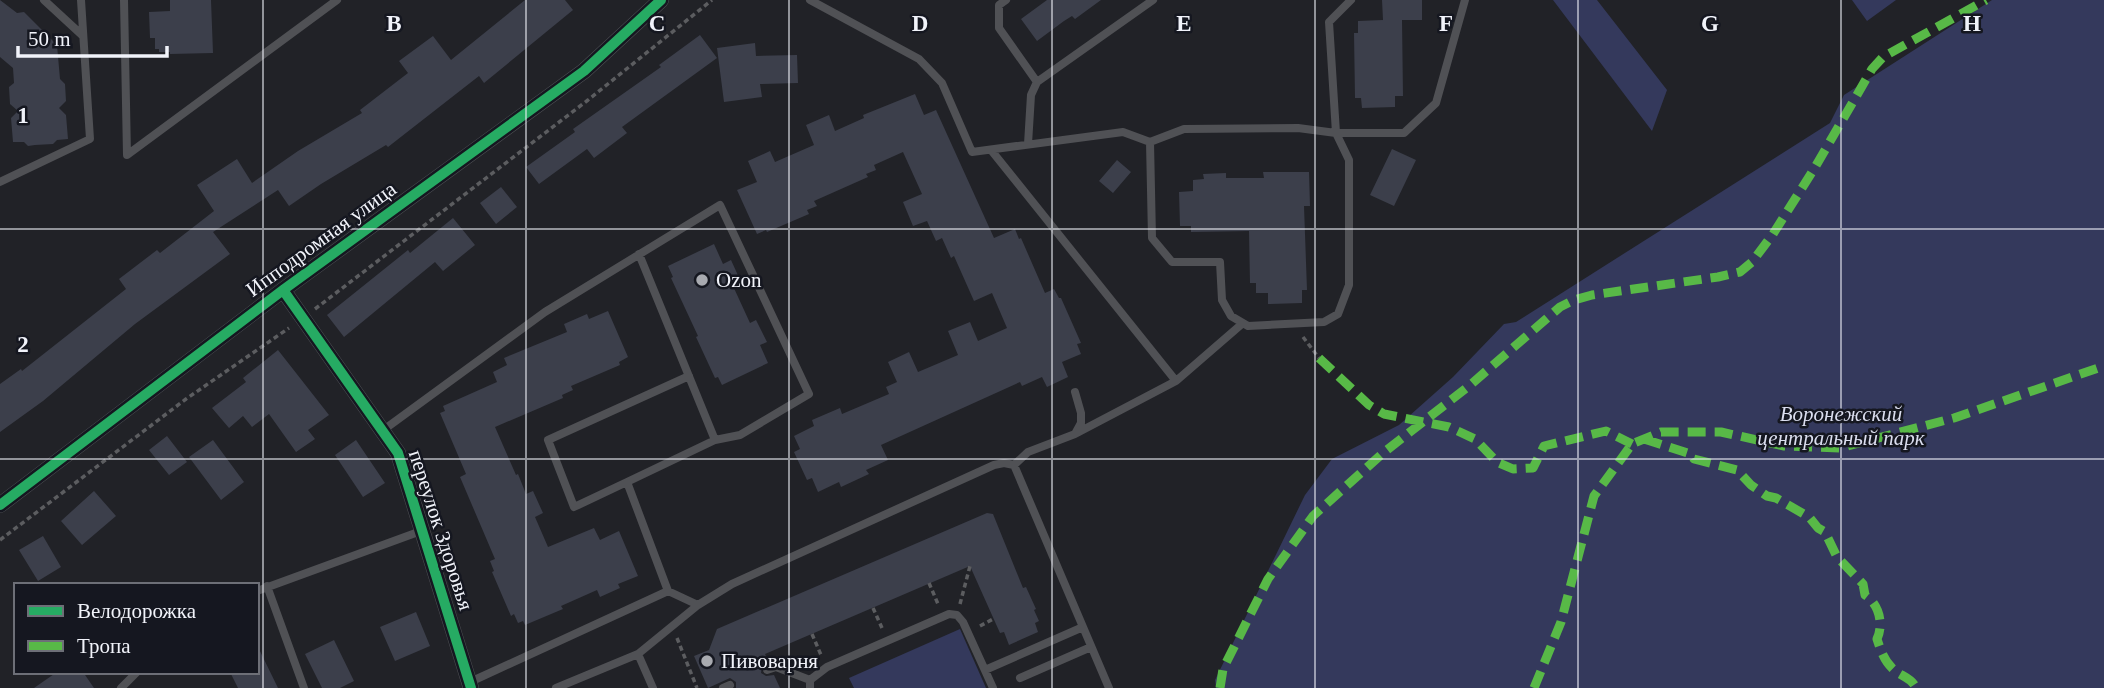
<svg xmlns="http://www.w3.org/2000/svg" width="2104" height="688" font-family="Georgia,serif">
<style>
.green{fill:#34395c}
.building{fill:#3c3f4b}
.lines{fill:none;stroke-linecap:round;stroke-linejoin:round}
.path{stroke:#5c5d60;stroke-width:3.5;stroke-dasharray:5 3.5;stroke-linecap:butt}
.service{stroke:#505155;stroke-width:8}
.minor{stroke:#505155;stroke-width:16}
.quiet{stroke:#58b947;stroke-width:9;stroke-dasharray:18 9;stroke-linecap:butt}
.cycleway-casing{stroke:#151720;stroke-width:15}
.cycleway{stroke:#26ab63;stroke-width:10}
.grid{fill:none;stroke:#f1f3fa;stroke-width:2;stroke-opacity:0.55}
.poi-dot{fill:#a8aab0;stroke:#151720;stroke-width:2.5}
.labels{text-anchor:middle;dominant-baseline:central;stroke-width:5;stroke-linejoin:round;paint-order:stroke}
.street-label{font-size:21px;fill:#f1f3fa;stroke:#151720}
.poi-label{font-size:21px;fill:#f1f3fa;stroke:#151720;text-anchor:start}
.park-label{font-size:21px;font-style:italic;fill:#dbdeef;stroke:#151720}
.grid-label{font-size:23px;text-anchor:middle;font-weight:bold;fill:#f1f3fa;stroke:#151720;stroke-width:5;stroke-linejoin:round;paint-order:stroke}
</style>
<rect width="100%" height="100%" fill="#212227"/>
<path class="green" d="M1553 0H1597L1667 90 1652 131Z
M1852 0H1896L1867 21Z
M1992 0H2104V688H1216L1215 680 1305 495 1332 459 1399 425 1453 377 1504 324 1516 322 1830 123 1844 95Z
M960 629 986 688H854L849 678Z"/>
<path class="building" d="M0 0 17 13 24 12 57 45 60 79 65 84 66 101 59 108 66 115 68 139 57 140 53 144 35 145 28 146 24 142H13L11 118 18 111 10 104 9 87 14 83 13 68 0 57Z
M170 0H211L213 53 170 54V52H159V49H155V38H150L149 12 170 11Z
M525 0H565L573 10 484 83 479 76 388 147 386 145 321 184 289 206 278 190 213 232 230 254 135 324 43 401 0 432V384L21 369 22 371 126 289 119 279 157 250 160 253 214 211 197 185 237 159 252 183 298 151 362 113 360 110 408 73 399 61 433 36 451 60Z
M1047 0H1101L1075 19 1072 16 1064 21 1037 41 1021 19Z
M1382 0H1422V20H1402L1403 96H1395V107L1362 108 1361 98H1355L1354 33H1358V21L1383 20Z
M700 35 717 58 622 127 627 133 594 158 587 149 539 184 526 167 575 132 573 129 661 67 659 65Z
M755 43 756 56 797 55 798 83 760 84 762 97 724 102 717 48Z
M915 94 924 115 936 110 994 238 1015 229 1019 239 1021 238 1045 293 1054 289 1059 298H1061L1081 343 1077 344 1081 354 1062 362 1068 377 1047 387 1042 377 1022 386 1020 382 881 445 888 460 866 470 869 474 841 487 839 482 818 492 812 478 807 480 794 452 800 449 794 436 814 426 812 420 840 408 842 414 889 394 886 387 897 382 888 362 909 352 918 372 958 355 948 331 970 322 978 341 1007 328 992 293 974 301 954 256 951 258 942 238 936 241 927 221 913 226 903 202 922 194 903 152 874 165 876 170 866 174 868 177 814 201 817 206 807 210 809 214 767 232 766 230 757 234 737 190 757 182 748 161 770 151 775 162 814 145 806 125 829 115 835 131 864 118 863 115Z
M1392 149 1416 160 1394 206 1370 195Z
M1117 160 1131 172 1113 193 1099 181Z
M1263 172H1309L1310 206H1304L1307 290H1302V303L1268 304V293H1256V283H1250L1249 231 1191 232V226H1180L1179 192 1193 191V180L1204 179 1203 174 1226 173V178H1264Z
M501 187 517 207 496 224 480 203Z
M453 218 475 245 443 271 435 262 344 337 327 315 408 250 410 253Z
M714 244 723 264 731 260 741 282 733 286 750 323 756 320 767 342 760 345 768 363 722 385 718 377 715 378 696 337 698 336 671 278 673 277 668 266Z
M608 311 628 357 619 362 620 365 571 386 573 390 562 395 563 398 495 427 516 475 518 474 526 494 533 491 543 513 535 517 548 547 594 528 600 540 619 531 638 576 618 584 620 588 600 597 597 590 561 606 563 609 525 625 523 621 518 623 514 614 511 616 492 572 494 571 490 561 495 559 460 477 466 474 440 413 445 411 443 406 497 382 493 372 507 365 504 358 567 332 564 324 587 314 589 319Z
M278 350 329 415 308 430 315 439 296 452 269 414 252 427 243 416 229 428 212 408 246 382 243 378Z
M167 436 187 462 169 475 149 450Z
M213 440 244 482 221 500 189 457Z
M356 440 385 483 363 497 335 455Z
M94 491 116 516 82 545 61 521Z
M987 513 993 514 1023 588 1026 587 1036 609 1034 610 1039 621 1035 623 1038 632 1009 645 1004 632 1000 633 970 566 765 654 769 663 762 666 761 673 766 676 774 675 780 688H736V682L730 678 708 688 694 656 709 650 717 629Z
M43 536 61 567 38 581 19 550Z
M416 612 430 646 395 661 380 627Z
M334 640 354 681 340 688H322L305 654Z
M257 645 278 688H238L230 672H257Z
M57 672H83L94 688H34Z"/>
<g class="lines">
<path class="path" d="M315 309 588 100 712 0
M1303 337 1319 358
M0 540 186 399 289 328
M929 583 938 604
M960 604 970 566
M873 608 882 628
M980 626 993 619
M812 634 821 655
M677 638 697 688"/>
<path class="service" d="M44 0 83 36
M124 0 127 155 337 0
M810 0 919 59 942 83 972 152 1123 132 1150 142 1152 238 1172 262H1220L1222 300 1231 316 1248 326 1324 322 1338 314 1349 285V160L1336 133 1298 128 1184 129 1150 142
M1006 0 999 5V28L1037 82
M1351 0 1329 22 1336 133H1404L1436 103 1465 0
M1028 144 1031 95 1037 82 1153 0
M991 150 1176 381
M0 182 90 139 81 0
M639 254 715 440
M382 431 545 312 720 205 809 394 740 435 715 440 627 482 668 591 698 605
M1075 434 1176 381 1243 323
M1014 465 1109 688
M1014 465 1028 452 1075 434 1081 423V413L1075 392
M627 482 574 507 548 440 689 376
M267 586 304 688
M257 591 421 531
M638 654 653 688
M767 670 776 667 810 680
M985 670 1083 627
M1020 678 1091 647
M470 682 668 591
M121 688 137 672
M556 688 638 654 698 605 732 584 994 465 1004 463 1014 465
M723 688 730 685
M810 688V680L827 667 949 614 957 615 963 622 993 688"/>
<path class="minor" d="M283 290 398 453 471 688
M0 505 283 290 584 71 661 0"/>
<path class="quiet" d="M1319 358 1369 405 1384 414 1449 427 1475 439 1497 462 1513 469 1533 468 1544 446 1606 431 1632 444
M1644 439 1691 454 1694 459 1737 470 1751 485 1767 496 1776 498 1809 517 1818 528 1825 532 1837 557 1863 584 1865 595C1879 604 1884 624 1877 639 1881 651 1884 661 1894 670 1901 676 1912 678 1916 688
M1220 688 1223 669 1268 579 1313 516 1383 453 1469 386 1560 307 1574 300 1592 295 1718 277 1740 272 1752 262 1773 234 1814 169 1872 69 1883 57 1986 0
M1534 688 1561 622 1594 496 1632 444 1661 432H1721L1784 446 1840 448 1954 418 2104 366"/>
<defs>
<path id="cycleway" d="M283 290 398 453 471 688
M0 505 283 290 584 71 661 0"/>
</defs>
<use href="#cycleway" class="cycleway-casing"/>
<use href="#cycleway" class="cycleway"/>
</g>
<path class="grid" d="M263 0V688M526 0V688M789 0V688M1052 0V688M1315 0V688M1578 0V688M1841 0V688M0 229H2104M0 459H2104"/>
<g class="poi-dot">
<circle cx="702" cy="280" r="7"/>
<circle cx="707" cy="661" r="7"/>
</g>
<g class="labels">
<g class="street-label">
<text transform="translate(321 239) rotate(-36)">Ипподромная улица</text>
<text transform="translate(441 530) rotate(72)">переулок Здоровья</text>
</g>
<g class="poi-label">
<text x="716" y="280">Ozon</text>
<text x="721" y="661">Пивоварня</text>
</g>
<g class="park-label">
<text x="1841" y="414">Воронежский<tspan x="1841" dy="24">центральный парк</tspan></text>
</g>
</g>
<g class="grid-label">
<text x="394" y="31">B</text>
<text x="657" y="31">C</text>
<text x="920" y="31">D</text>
<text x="1184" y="31">E</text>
<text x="1446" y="31">F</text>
<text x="1710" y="31">G</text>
<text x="1972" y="31">H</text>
<text x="23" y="123">1</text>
<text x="23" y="352">2</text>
</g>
<rect x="14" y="583" width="245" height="91" fill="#151720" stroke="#6d6f77" stroke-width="2"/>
<rect x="28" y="606" width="35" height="10" fill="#26ab63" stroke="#6d6f77" stroke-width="2"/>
<text x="77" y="618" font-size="21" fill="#f1f3fa">Велодорожка</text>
<rect x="28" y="641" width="35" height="10" fill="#58b947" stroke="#6d6f77" stroke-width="2"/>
<text x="77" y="653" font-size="21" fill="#f1f3fa">Тропа</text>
<path d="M18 46v10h149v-10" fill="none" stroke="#f1f3fa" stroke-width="3.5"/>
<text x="28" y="46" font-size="21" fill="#f1f3fa" stroke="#151720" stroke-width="5" paint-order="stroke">50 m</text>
</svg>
